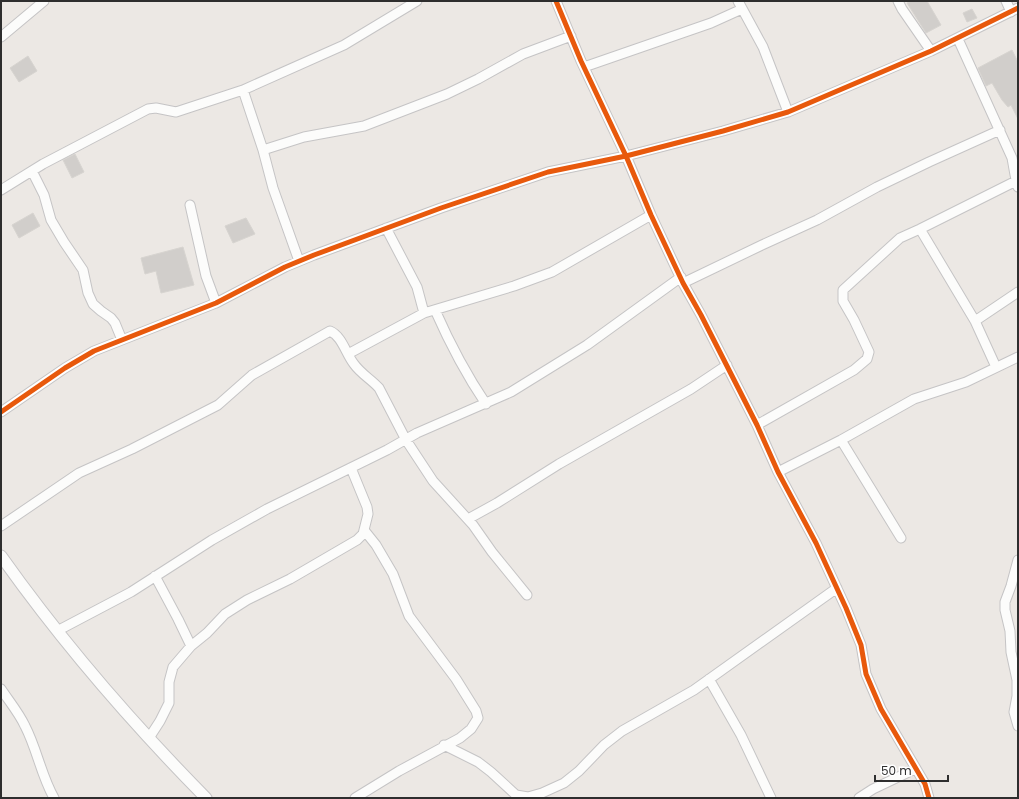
<svg xmlns="http://www.w3.org/2000/svg" width="1019" height="799" font-family="Poppins,sans-serif">
<style>
.building{fill:#d1cecb;stroke:#d7d4d0}
.lines{fill:none;stroke-linecap:round;stroke-linejoin:round}
.minor-casing{stroke:#c5c4c5;stroke-width:11}
.tertiary-casing{stroke:#c5c4c5;stroke-width:13}
.minor{stroke:#fcfcfb;stroke-width:9}
.tertiary{stroke:#fcfcfb;stroke-width:11}
.cycleway-casing{stroke:#fff;stroke-width:8}
.cycleway{stroke:#e8590c;stroke-width:5}
</style>
<rect width="100%" height="100%" fill="#ece8e4"/>
<path class="building" d="M912 1H927L941 25 926 33 907 3Z
M972 9 977 18 967 22 963 13Z
M1012 50 1018 62V119L1011 105 1008 107 1002 100 992 83 986 86 978 68Z
M28 56 37 71 19 82 10 68Z
M75 154 84 172 72 178 63 160Z
M33 213 40 226 19 238 12 225Z
M246 218 255 234 233 243 225 226Z
M183 247 194 285 161 293 156 271 145 274 141 258Z"/>
<g class="lines">
<defs>
<path id="minor" d="M556 1 581 61 626 156 651 215 683 283 701 315 757 425 778 472 816 543 846 608 861 645 866 674 881 709 925 784 929 798
M738 1 763 47 788 112
M898 1 902 9 931 51
M1006 1 1011 12
M1 37 44 1
M958 39 1012 158C1014 168 1015 178 1018 187
M584 67 711 23 742 9
M243 90 263 150 273 188 299 261
M263 150 304 137 364 126 447 94 478 79 523 54 571 36
M32 171 44 195 51 220 64 242 83 270 88 293 93 304 101 311 111 318 115 323 122 340
M1 190 43 164 148 109 156 108 176 112 243 90 344 45 417 1
M190 205 206 276 216 303
M386 228 417 287 424 313
M920 229 975 321 996 367
M683 283 762 245 817 220 877 187 929 162 1000 130
M435 310C450 344 465 373 486 404
M975 321 1018 292
M348 354 424 313 514 286 552 272 651 215
M1 412 65 368 94 351 216 303 285 267 314 255 441 208 548 172 626 156 723 131 788 112 931 51 1018 8
M757 425 854 370 867 359 869 352 854 320 843 301V290L900 238 920 229 1016 181
M841 440 901 538
M778 472 841 440 914 399 966 382 1018 357
M468 519 497 503 559 464 691 389 727 365
M1 526 79 473 132 449 218 405 252 375 330 331C342 336 346 354 354 364 361 374 371 379 379 388L406 440 433 481 473 525 492 552 527 595
M1018 560 1011 586 1005 602V610L1010 631 1011 652 1017 680V696L1014 712 1018 726
M155 576 178 619 191 646
M57 631 131 592 212 540 267 509 387 450 417 433 511 392 587 345 681 277
M709 679 741 735 771 798
M1 689C9 701 19 713 25 726 37 749 41 775 54 798
M149 738 160 721 169 703V682L173 667 191 646 207 633 225 614 247 600 290 579 357 540 363 534 368 514 367 507 351 468
M444 745 478 762 491 772 516 795 528 797 542 793 564 783 579 771 604 745 622 731 694 690 837 588
M355 798 399 771 460 738 471 729 478 718 476 711 456 679 409 616 393 574 376 545 364 530
M859 798 873 789 915 769"/>
<path id="tertiary" d="M1 556C62 642 132 723 206 798"/>
</defs>
<use href="#minor" class="minor-casing"/>
<use href="#tertiary" class="tertiary-casing"/>
<use href="#minor" class="minor"/>
<use href="#tertiary" class="tertiary"/>
<defs>
<path id="cycleway" d="M556 1 581 61 626 156 651 215 683 283 701 315 757 425 778 472 816 543 846 608 861 645 866 674 881 709 925 784 929 798
M1 412 65 368 94 351 216 303 285 267 314 255 441 208 548 172 626 156 723 131 788 112 931 51 1018 8"/>
</defs>
<use href="#cycleway" class="cycleway-casing"/>
<use href="#cycleway" class="cycleway"/>
</g>
<rect width="1019" height="799" fill="none" stroke="#2e2e2e" stroke-width="4"/>
<path d="M875 775v6h73v-6" fill="none" stroke="#2e2e2e" stroke-width="2"/>
<text x="881" y="775" font-size="12" fill="#2e2e2e" stroke="#ffffff" stroke-width="3" paint-order="stroke">50 m</text>
</svg>
